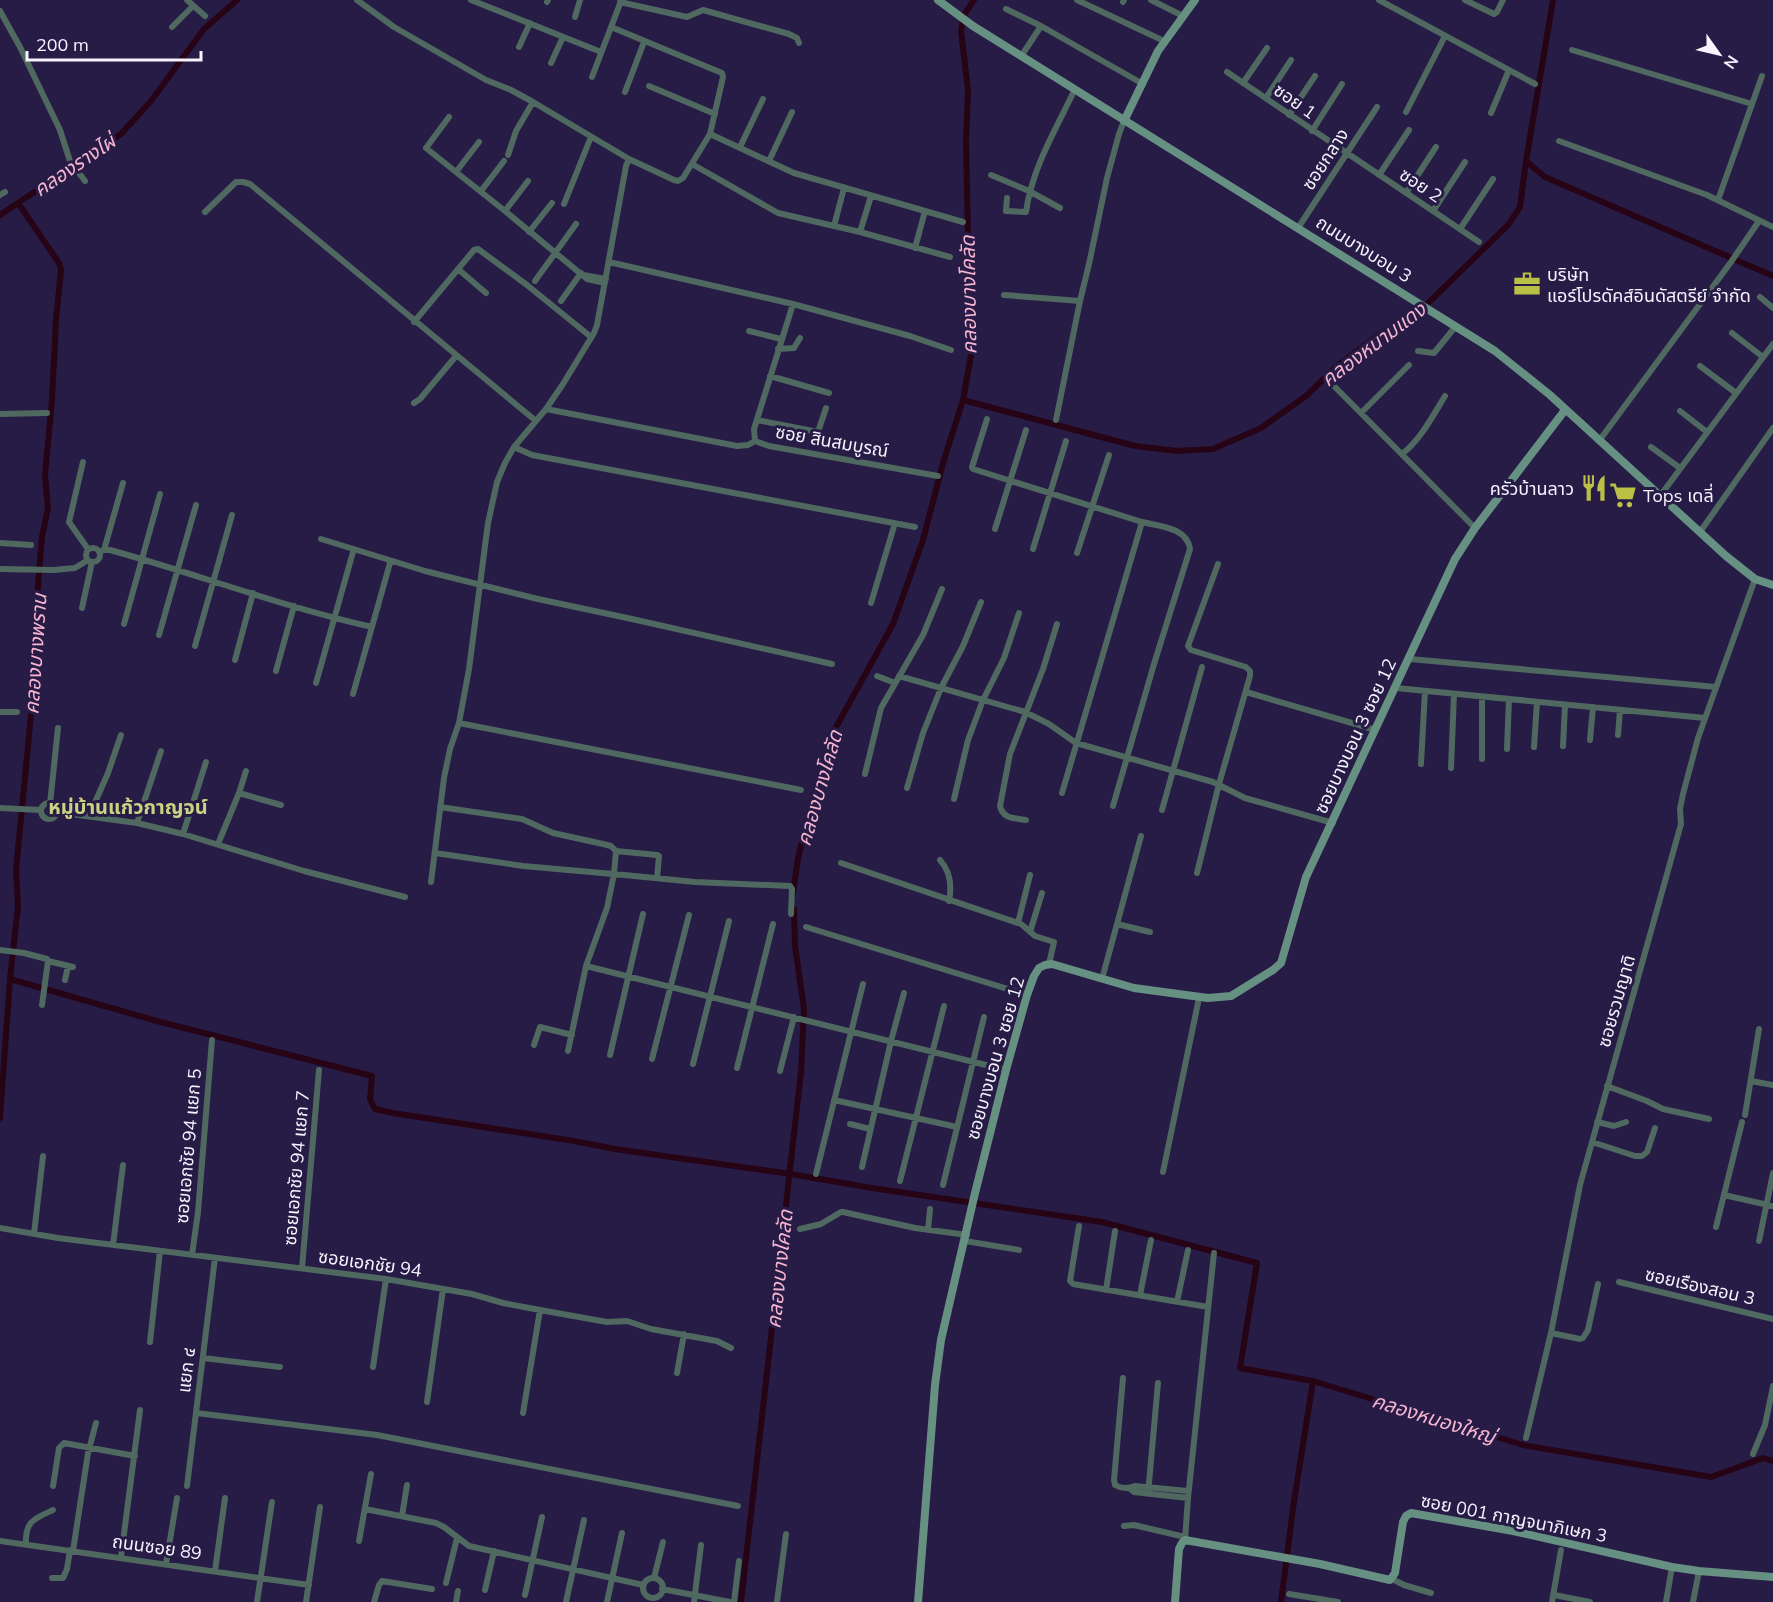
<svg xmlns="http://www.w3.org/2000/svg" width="1773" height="1602" font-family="Mulish,'Noto Sans Thai',sans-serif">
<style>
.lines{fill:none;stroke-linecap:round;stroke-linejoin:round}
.canal{stroke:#270316;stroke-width:6}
.street{stroke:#4f6960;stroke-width:6}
.secondary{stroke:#669082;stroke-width:8}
.labels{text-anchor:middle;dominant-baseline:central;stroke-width:6;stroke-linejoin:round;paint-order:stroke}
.street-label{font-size:18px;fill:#f4f3fe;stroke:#271c46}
.poi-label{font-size:18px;fill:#f4f3fe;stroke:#271c46;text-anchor:start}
.water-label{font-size:20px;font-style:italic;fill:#f6b4d0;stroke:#271c46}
.neighbourhood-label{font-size:20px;font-weight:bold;fill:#ccd284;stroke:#271c46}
</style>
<rect width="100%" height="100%" fill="#271c46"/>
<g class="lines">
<path class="canal" d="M1526 161 1545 177 1773 276
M0 215 121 134 151 101 204 29 237 0
M963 400 1135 446 1177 451 1213 449 1261 428 1306 396 1337 366 1380 334 1421 310 1508 225 1520 207 1526 161 1553 0
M793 893 798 858 809 813 835 729 893 624 923 540 943 463 963 400 973 344 966 277 968 239 966 141 968 90 961 31 964 15 974 0
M10 979 157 1021 372 1076 370 1099 375 1109 393 1113 574 1141 615 1149 791 1174 872 1188 1102 1222 1257 1263 1240 1368 1313 1381
M0 1118 10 979 18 906 16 870 37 652V598L42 537 48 508 45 475 52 400 56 320 61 270 59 263 18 203
M741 1602 801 1072 804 1009 795 946 794 909
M1281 1602 1294 1501 1313 1381 1523 1445 1711 1477 1763 1458 1773 1461"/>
<path class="street" d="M187 0 205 16
M357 0 394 27 486 80 511 90 533 102 629 159
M471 0 601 52
M1077 0 1164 41
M1151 0 1183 16
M1379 0 1535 84
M1465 0 1494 14 1497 12 1503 0
M547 2 548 0
M620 2 687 17 703 10 789 34 797 38 799 43
M1123 2 1124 0
M1006 9 1041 26 1143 84
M0 11 20 47 60 130 70 161 85 181
M575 17 580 0
M172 27 193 6
M519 47 530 23
M1572 50 1752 104
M1022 55 1041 26
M551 63 563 37
M1227 72 1479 242
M592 77 621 1
M1243 83 1267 48
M649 86 715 114
M625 92 644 42
M1266 98 1291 60
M1406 112 1445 36
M1491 113 1509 70
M1289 115 1315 76
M449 117 426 148 456 172 479 142
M1312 131 1342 84
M710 134 794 173 963 222
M1559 141 1707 195 1773 227
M740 147 763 99
M508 155 516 131 533 102
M769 161 792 112
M692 164 778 213 860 232 950 257
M456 172 505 211
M991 175 1029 191 1060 208
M1379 175 1409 130
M528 181 505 211 587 279 605 283
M481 191 504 161
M1406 193 1436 147
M0 195 5 192
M1007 198 1006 211 1026 212C1032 168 1056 129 1075 89
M1718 200 1762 76
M564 204 591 137
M1433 211 1465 162
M205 212 236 182H243L250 184 536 421
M834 226 844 188
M1298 228 1377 107
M1460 229 1493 179
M529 232 552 203
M860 232 871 196
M915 248 925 211
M609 262 793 304 910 336 951 350
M458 269 486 293
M583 275 606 279
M535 281 576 224
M1004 295 1080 301
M1760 297 1773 308
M561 301 581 273
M793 304 754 429 755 441 769 446 938 476
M414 322 474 250 478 249 527 285 591 337
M749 331 781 339
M1732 333 1763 357
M778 349 794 348 800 338
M1418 351 1434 353 1456 326
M1700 366 1736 393
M770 376 829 393
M1335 387 1475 528
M414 403 420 399 456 356
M546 409 737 446 748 445 755 441
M1680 411 1707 432
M1361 413 1409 365
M0 414 47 413
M987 419 972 467 973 469 1142 522C1158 526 1187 527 1190 549L1154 664 1113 806
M757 420 818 432 826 408
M1056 420 1080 301 1089 264 1107 178 1119 134 1124 121
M1599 441 1731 262 1759 221
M514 447 532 455 915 527
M1651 447 1680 468
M1402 454C1421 439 1432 417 1445 396
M83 462 69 522 88 549
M1660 496 1773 344
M995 529 1026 430
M1700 532 1773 428
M321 539 425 571 538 599 632 619 832 664
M0 543 31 545
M86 555a7 7 0 1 1 14 0a7 7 0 1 1-14 0Z
M1033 549 1066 441
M104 550 123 483
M99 552 104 550H110C197 574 283 607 372 627
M1077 553 1109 455
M0 569 53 570 75 568 88 560
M871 603 895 523
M82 608 92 562
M124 624 160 494
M159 635 196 505
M195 646 232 515
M1410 659 1716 687
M235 660 253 593
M276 671 294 606
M877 676 895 683
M899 676 1025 712 1049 724 1076 743 1213 782 1245 798 1333 823
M316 683 353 552
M1396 688 1705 718
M1246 692 1376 730
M353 694 390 563
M0 712H17
M459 723 469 669 488 523 497 482 505 463 514 447 546 409 563 384 594 333 597 325 626 166 629 159 674 180 678 181 683 178 710 134 723 77 722 73 611 27
M1618 735 1620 710
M1590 740 1593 707
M1563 746 1565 705
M1534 747 1537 702
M1507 749 1509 699
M1482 759V697
M1421 764 1425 691
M1451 768 1454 694
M865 774 881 708 923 635 942 589
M907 788 923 733 941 688 963 646 981 602
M239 793 281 805
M1062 793 1142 522
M954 799 968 740 983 700 1004 658 1019 613
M41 811a8 8 0 1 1 16 0a8 8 0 1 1-16 0Z
M50 804 58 728
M440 807 522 819 553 833 603 844 611 846 616 851 614 874 607 908 586 966 568 1051
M0 808 41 810
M1162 810 1202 667
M56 812 137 823 183 834 304 871 405 897
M89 816 108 773 121 735
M1026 820C1014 818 1003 819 1000 806L1010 754 1043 669 1057 624
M137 823 161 751
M183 834 206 762
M218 844 239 793 246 771
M616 851 657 855 659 856 657 878
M435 853 523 866 613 874
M940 860C950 871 952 886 949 901
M841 863 1021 924 1035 936 1054 942 1049 964
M1197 873 1219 784 1250 676V671L1246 667 1191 650 1188 646 1218 564
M614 874 695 882 790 886 792 889 791 914
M431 882 444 778 450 749 459 723 801 790
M1018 923 1030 875
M1117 924 1150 932
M806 927 1027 995
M1030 932 1042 893
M0 950 24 953 47 959 48 961 42 1005
M48 961 73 967
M586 966 1006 1070
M1102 979 1141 836
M65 980 68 966
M534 1045 540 1027 572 1035
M610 1055 643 914
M652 1059 689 915
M693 1064 729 921
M737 1068 773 924
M780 1071 794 1017
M1751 1081 1773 1085
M1607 1086 1647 1101 1663 1109 1709 1119
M834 1100 957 1127
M1745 1115 1759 1029
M1597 1122 1614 1126 1626 1122
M850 1124 870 1129
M1592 1142 1635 1156H1642L1647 1152 1655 1128
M862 1167 891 1041 904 993
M1163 1172 1199 998
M816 1174 863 984
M900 1181 944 1006
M943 1185 984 1017
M1724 1195 1773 1206
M1079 1226 1070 1281 1073 1284 1208 1307
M1716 1227 1742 1122
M0 1228 58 1238 386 1279 472 1294 503 1303 540 1310 607 1322 627 1321 651 1329 717 1341 731 1348
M800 1229 821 1224 841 1212H843L915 1228 967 1235
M928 1230 930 1209
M34 1234 43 1156
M965 1241 1019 1250
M1759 1241 1773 1173
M113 1245 123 1165
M192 1255 198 1212 212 1040
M302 1268 319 1070
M1619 1282 1773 1319
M1106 1290 1115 1231
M1140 1295 1151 1240
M1177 1302 1188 1250
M1551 1333 1580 1339 1583 1338 1588 1330 1598 1284
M150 1342 160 1251
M203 1358 280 1367
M373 1367 386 1279
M677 1373 684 1334
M1123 1378 1114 1480 1115 1485C1122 1489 1128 1489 1135 1486L1188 1491
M427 1402 443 1289
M196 1413 377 1435 738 1506
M523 1413 540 1310
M1526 1438 1551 1333 1580 1185 1681 824 1680 809 1683 794 1698 738 1755 579
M1753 1454 1765 1425 1773 1386
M53 1486 59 1448 64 1443 135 1456
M187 1486 215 1258
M1129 1488 1134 1492 1188 1498
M1148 1494 1158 1383
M365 1509 436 1523 444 1527 469 1546 643 1585
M402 1516 407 1485
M1124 1526 1134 1525 1185 1537
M1185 1540 1188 1498 1214 1253
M0 1541 309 1585
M359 1541 371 1474
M26 1544C25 1521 34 1519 53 1510
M73 1551 88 1453 96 1423
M121 1557 140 1410
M166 1564 177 1498
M215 1571 225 1498
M52 1578H63L67 1569 70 1550
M654 1578 663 1542
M643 1588a10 10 0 1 1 20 0a10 10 0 1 1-20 0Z
M1392 1579 1404 1585 1431 1593
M446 1583 457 1538
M662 1589 730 1602
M485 1590 494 1551
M1289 1594 1338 1602
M525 1595 542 1517
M1554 1595 1590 1602
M257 1602 272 1502
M306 1602 320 1507
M374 1602 379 1585 382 1581 432 1589
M456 1602 458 1591
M566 1602 584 1520
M607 1602 622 1533
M694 1602 701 1545
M734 1602 739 1561
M777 1602 786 1534
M1552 1602 1561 1550
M1666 1602 1672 1567
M1693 1602 1699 1571"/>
<path class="secondary" d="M938 0 973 26 1495 351 1550 395 1726 556 1755 579 1773 585
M1124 121 1158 51 1195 0
M918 1602 935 1385 941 1340 975 1193 1006 1070 1027 995 1034 976 1039 968 1045 965 1052 964 1134 988 1208 998 1231 996 1273 970 1281 963 1306 877 1455 559 1475 528 1565 410
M1175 1602 1179 1549 1182 1543 1185 1540 1320 1564 1390 1580 1395 1573 1403 1522 1406 1516 1411 1513 1513 1531 1672 1567 1699 1571 1773 1577"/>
</g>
<defs>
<symbol id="office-bare" viewBox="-9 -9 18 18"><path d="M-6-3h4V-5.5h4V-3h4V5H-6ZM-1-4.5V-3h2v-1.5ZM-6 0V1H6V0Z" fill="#bac045" stroke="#271c46" stroke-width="2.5" paint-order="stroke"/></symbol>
<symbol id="restaurant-bare" viewBox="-9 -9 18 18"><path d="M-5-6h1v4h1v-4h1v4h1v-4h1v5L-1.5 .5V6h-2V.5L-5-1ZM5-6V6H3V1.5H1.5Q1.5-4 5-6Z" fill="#bac045" stroke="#271c46" stroke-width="2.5" paint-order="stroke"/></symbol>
<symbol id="supermarket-bare" viewBox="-9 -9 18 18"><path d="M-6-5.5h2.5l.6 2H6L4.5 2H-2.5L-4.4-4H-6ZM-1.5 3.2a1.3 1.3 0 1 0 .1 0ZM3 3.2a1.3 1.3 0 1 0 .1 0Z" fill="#bac045" stroke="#271c46" stroke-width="2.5" paint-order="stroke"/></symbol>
</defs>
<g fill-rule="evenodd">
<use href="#office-bare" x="1508" y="265" width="38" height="38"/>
<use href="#restaurant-bare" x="1575" y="469" width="38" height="38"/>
<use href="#supermarket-bare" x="1604" y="476" width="38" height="38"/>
</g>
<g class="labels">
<g class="street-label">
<text transform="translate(1295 101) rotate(35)">ซอย 1</text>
<text transform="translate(1325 159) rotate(-57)">ซอยกลาง</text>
<text transform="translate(1421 185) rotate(34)">ซอย 2</text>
<text transform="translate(1364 249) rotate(32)">ถนนบางบอน 3</text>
<text transform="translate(832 441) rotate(10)">ซอย สินสมบูรณ์</text>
<text transform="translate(1355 736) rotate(-65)">ซอยบางบอน 3 ซอย 12</text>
<text transform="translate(1616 1001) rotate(-74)">ซอยรวมญาติ</text>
<text transform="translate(995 1058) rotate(-74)">ซอยบางบอน 3 ซอย 12</text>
<text transform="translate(188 1146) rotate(-85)">ซอยเอกชัย 94 แยก 5</text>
<text transform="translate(296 1168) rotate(-85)">ซอยเอกชัย 94 แยก 7</text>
<text transform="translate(370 1263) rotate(8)">ซอยเอกชัย 94</text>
<text transform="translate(1700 1286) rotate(13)">ซอยเรืองสอน 3</text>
<text transform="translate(186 1370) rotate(-83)">แยก ๔</text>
<text transform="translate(1514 1518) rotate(11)">ซอย 001 กาญจนาภิเษก 3</text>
<text transform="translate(157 1547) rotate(8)">ถนนซอย 89</text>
</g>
<g class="poi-label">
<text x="1547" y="274">บริษัท<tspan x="1547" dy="21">แอร์โปรดัคส์อินดัสตรีย์ จำกัด</tspan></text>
<text x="1574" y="488" text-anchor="end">ครัวบ้านลาว</text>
<text x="1643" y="495">Tops เดลี่</text>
</g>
<g class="water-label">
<text transform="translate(74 165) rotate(-34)">คลองรางไผ่</text>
<text transform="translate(968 295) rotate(-91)">คลองบางโคลัด</text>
<text transform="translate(1373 344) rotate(-37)">คลองหนามแดง</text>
<text transform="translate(35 654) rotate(-86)">คลองบางพราน</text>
<text transform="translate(819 788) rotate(-74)">คลองบางโคลัด</text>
<text transform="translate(779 1269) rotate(-84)">คลองบางโคลัด</text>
<text transform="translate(1434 1418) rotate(17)">คลองหนองใหญ่</text>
</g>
<g class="neighbourhood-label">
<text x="128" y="806">หมู่บ้านแก้วกาญจน์</text>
</g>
</g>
<g transform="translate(1719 54) rotate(124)" stroke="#271c46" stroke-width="4.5" paint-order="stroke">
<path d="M0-4.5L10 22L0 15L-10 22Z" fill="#f4f3fe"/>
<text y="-9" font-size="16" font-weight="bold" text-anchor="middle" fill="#f4f3fe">N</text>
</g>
<path d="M27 51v9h174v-9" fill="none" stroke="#f4f3fe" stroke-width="3"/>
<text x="36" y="51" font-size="18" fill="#f4f3fe" stroke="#271c46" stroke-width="4.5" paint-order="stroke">200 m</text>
</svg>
